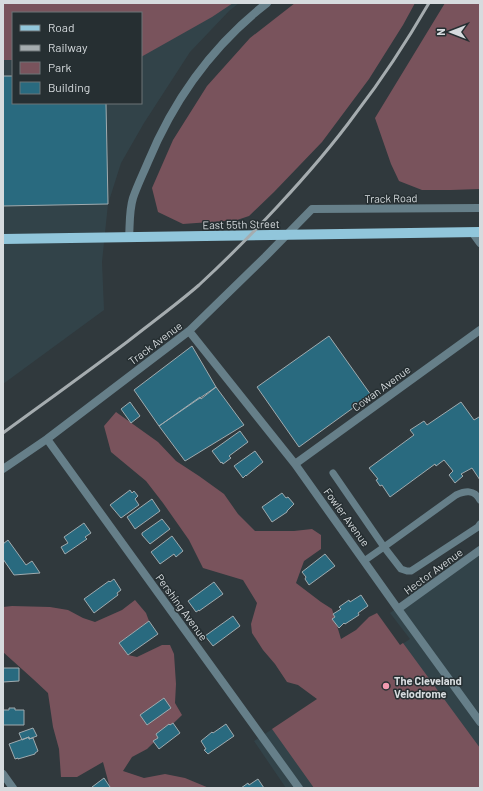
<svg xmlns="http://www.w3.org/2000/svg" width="483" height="791" font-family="Barlow,sans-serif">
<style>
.built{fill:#324349;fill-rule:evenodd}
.green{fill:#79535c}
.building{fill:#296a7f;stroke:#a0abaf}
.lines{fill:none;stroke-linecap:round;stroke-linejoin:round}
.service{stroke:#667f89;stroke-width:7}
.minor{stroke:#667f89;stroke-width:8}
.tertiary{stroke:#667f89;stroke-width:8}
.primary{stroke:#91c6db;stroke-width:10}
.rail{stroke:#a5acaf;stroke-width:3}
.poi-dot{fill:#f29ab0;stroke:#262f32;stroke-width:1.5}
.labels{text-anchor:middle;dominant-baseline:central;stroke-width:3;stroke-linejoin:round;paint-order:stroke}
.street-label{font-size:11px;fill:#d6dbde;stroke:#262f32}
.poi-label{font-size:11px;font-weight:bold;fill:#d6dbde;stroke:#262f32;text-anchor:start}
</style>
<rect width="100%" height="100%" fill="#30393d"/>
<path class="built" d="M3 3H239L229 11 190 52 144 123 121 163 108 204 102 262 104 310 3 384ZM13 13H141V103H13Z
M480 549V788H286L254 741 410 639 390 613Z"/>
<path class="green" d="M3 3H233L212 17 141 57V13H13V60H3Z
M295 3H415L403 25 369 79 322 142 274 192 249 216 237 220 183 224 158 212 152 188 173 140 207 86 250 38Z
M445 3H480V189L451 190H422L399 181 391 164 375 118Z
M116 412 158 442 176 461 199 476 224 494 238 514 255 531H294L312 529 321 535V549L304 561 296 583 321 602 332 609 341 639 356 630 369 617 377 613 400 645 403 643 480 748V788H314L272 729 317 699 298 685 287 682 275 664 263 650 252 633 251 624 257 603 243 580 203 568 189 540 163 503 146 481 111 452 104 426Z
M135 600 146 613 149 621 119 643 128 655 137 657 162 645H170L174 654 176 684 175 703 182 715 147 749 132 757 123 771 144 778 165 774 185 778 209 788H110L103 762 77 777H61L59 749 53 727 48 693 33 679 3 652V607L12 606 50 607 68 610 83 618 95 622 122 610Z"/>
<path class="building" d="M3 76H13V103H106L108 204 3 206Z
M329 336 371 395 299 447 257 387Z
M192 346 216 387 159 426 134 390Z
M216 387 244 425 185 461 159 426 200 397 201 399Z
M130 402 140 416 131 423 121 409Z
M461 402 474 420 479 417 480 418V480L472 468 461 474 463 476 455 483 449 475 453 471 444 460 436 466 435 464 390 497 382 485 380 486 376 480 378 479 369 468 414 435 410 430 424 421 427 425Z
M240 431 248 442 229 456 231 458 223 464 222 462 221 463 212 451Z
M255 451 263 462 246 476V475L243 478 234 466Z
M130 490 132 493 134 491 138 496 135 499 139 505 121 518 110 505Z
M282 493 286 498 288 497 294 504 287 511V512L272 522 262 507Z
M152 499 160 511 135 529 127 517Z
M162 519 170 529 150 544 142 535V533Z
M84 523 91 533 85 537 87 539 65 554 61 547 68 543 64 537Z
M172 536 183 551 176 557 174 554 160 564 151 552Z
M8 540 26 565 32 561 40 573 14 575 3 559V544Z
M325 554 335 566 309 585 305 579 306 577 302 572Z
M114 579 121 590 117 593 118 595 94 613 84 599 109 581 110 582Z
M214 582 223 594 199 611V610L196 612 188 601Z
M361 595 368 606 358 613 359 615 345 624 344 623 339 628 332 619 335 617 333 614 341 609 339 607 349 600 350 602Z
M233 616 240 626 213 646 205 636Z
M149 621 158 634 128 655 119 643Z
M3 668H19V681L3 682Z
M164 698 171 708 147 725 140 715Z
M9 708H15V710H24V725H3V710H9Z
M173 723 180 733 159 749 153 741 158 738 156 734 169 724 170 725Z
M226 724 234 736 208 754 204 750 206 749 201 741 212 732 213 733Z
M33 728 37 736 29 739V737L22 740 19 733Z
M29 737V739L33 738 38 751 35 753V754L18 759V758L15 759 9 744Z
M104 778 110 787 109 788H92V787Z
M258 779 264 788H241L248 783 249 785Z"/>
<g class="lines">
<path class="service" d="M333 473 384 547 364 561
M480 500C474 489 465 491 456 495L384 547 401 569 407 571H411L478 527 480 524"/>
<path class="minor" d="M472 232 480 243
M189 331 295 464 398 609 480 722
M47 439 299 788
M295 464 480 330
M3 469 47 439 189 331 265 257 312 209 480 208
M398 609 480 550
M3 774 13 788"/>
<path class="tertiary" d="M129 238C130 225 129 211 133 198 137 186 143 174 148 162 174 99 213 45 267 3"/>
<path class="primary" d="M3 239 480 232"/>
<path class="rail" d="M3 433C44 403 86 373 127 342 151 323 176 305 199 285 226 260 252 234 277 207 305 177 332 146 356 113 383 78 407 41 429 3"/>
</g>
<circle class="poi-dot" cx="386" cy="686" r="4"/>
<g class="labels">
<g class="street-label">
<text transform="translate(391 198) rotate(-1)">Track Road</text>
<text transform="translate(241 224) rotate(-1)">East 55th Street</text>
<text transform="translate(155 343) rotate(-37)">Track Avenue</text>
<text transform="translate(381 388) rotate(-36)">Cowan Avenue</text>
<text transform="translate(347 517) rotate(54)">Fowler Avenue</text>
<text transform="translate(433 571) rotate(-36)">Hector Avenue</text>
<text transform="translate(182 607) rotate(54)">Pershing Avenue</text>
</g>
<g class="poi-label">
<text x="394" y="680">The Cleveland<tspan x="394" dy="13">Velodrome</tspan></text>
</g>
</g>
<rect width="483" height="791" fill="none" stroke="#d6dbde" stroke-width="8"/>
<rect x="12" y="12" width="130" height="92" fill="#262f32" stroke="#6c7477"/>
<rect x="20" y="25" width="20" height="6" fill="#91c6db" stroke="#6c7477"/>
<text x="48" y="32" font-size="12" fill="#d6dbde">Road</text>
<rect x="20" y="45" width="20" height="6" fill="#a5acaf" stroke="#6c7477"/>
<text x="48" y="52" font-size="12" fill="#d6dbde">Railway</text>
<rect x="20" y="62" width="20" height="12" fill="#79535c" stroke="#6c7477"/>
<text x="48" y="72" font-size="12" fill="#d6dbde">Park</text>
<rect x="20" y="82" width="20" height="12" fill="#296a7f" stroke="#6c7477"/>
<text x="48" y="92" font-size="12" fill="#d6dbde">Building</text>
<g transform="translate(451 32) rotate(270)" stroke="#262f32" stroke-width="3" paint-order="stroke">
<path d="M0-3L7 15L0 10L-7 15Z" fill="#d6dbde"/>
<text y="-6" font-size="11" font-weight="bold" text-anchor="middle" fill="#d6dbde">N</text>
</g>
</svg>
